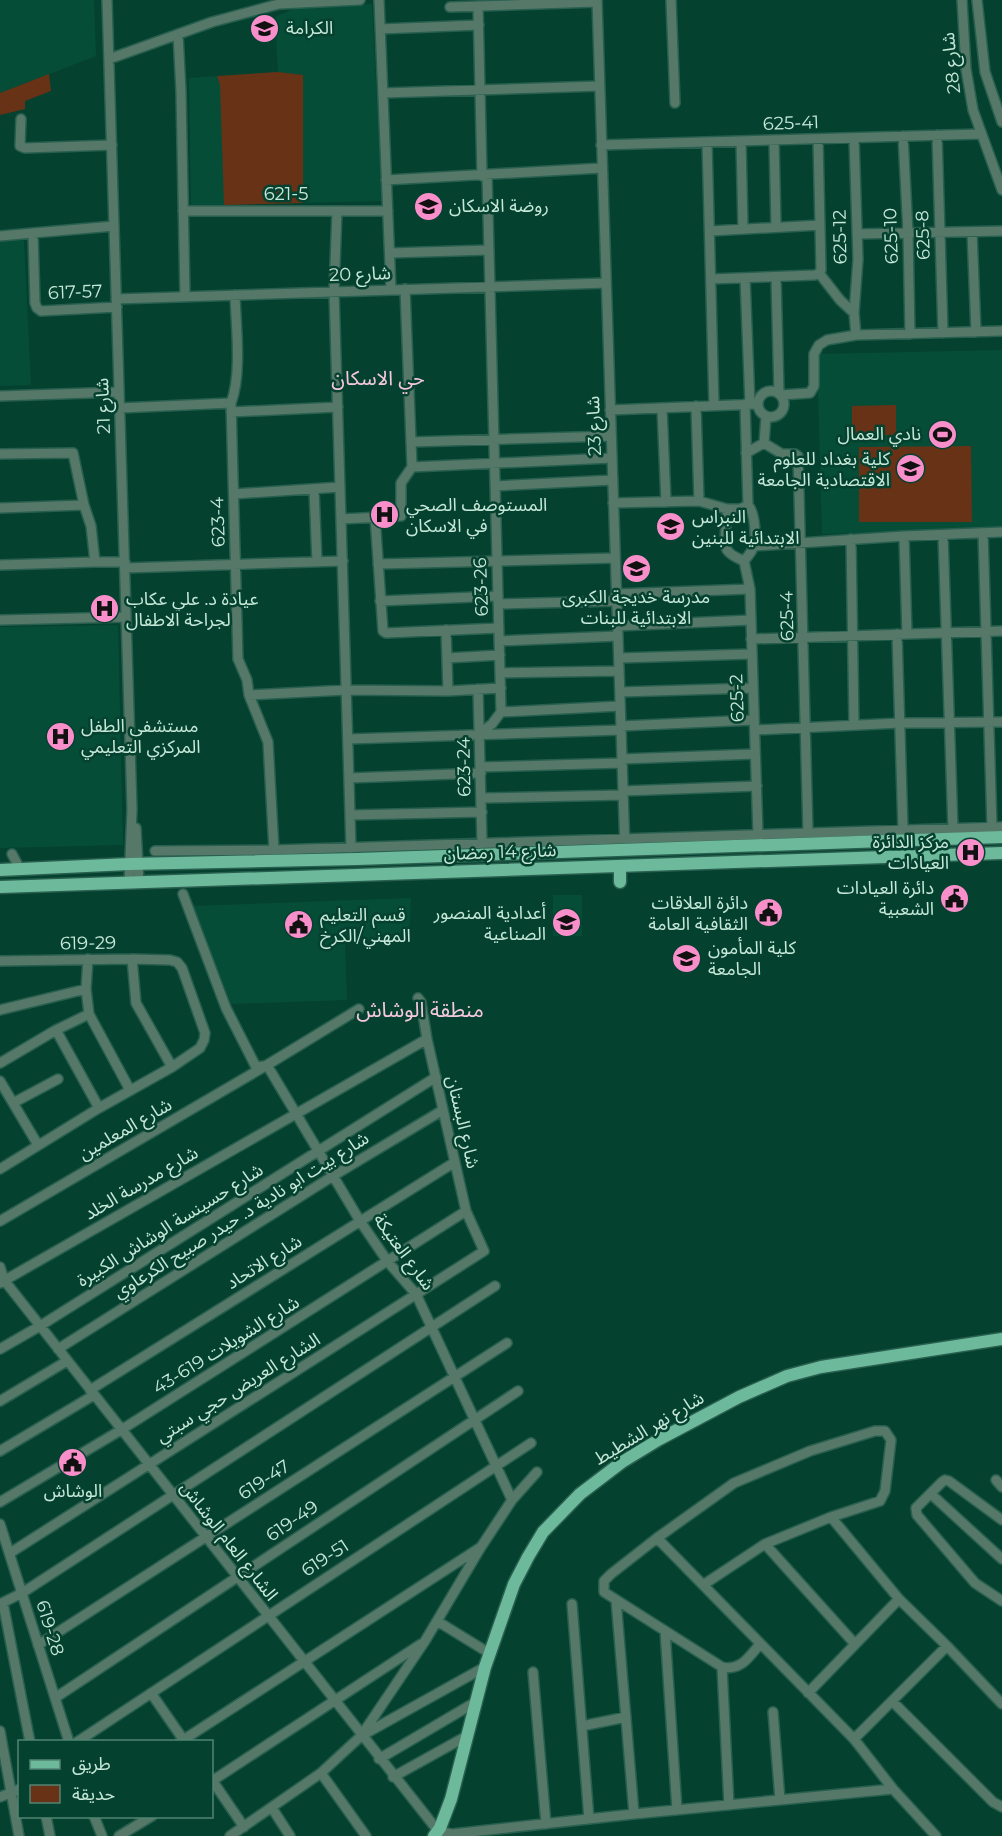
<svg xmlns="http://www.w3.org/2000/svg" width="1002" height="1836" font-family="Montserrat,'Noto Sans Arabic',sans-serif">
<style>
.built{fill:#064d38}
.green{fill:#683216}
.lines{fill:none;stroke-linecap:round;stroke-linejoin:round}
.minor-casing{stroke:#285f4e;stroke-width:12}
.major-casing{stroke:#285f4e;stroke-width:15}
.minor{stroke:#557869;stroke-width:9}
.major{stroke:#6db99b;stroke-width:12}
.labels{text-anchor:middle;dominant-baseline:central;stroke-width:5;stroke-linejoin:round;paint-order:stroke}
.poi-label{font-size:18px;fill:#c6e8d9;stroke:#05412f;text-anchor:start}
.street-label{font-size:18px;fill:#c6e8d9;stroke:#05412f}
.neighbourhood-label{font-size:20px;fill:#f6c8df;stroke:#05412f}
.quarter-label{font-size:21px;fill:#f6c8df;stroke:#05412f}
</style>
<rect width="100%" height="100%" fill="#05412f"/>
<path class="built" d="M0 0H94L96 56 0 93Z
M372 4 382 201 191 206 189 78 278 72 275 17 298 7Z
M22 239 24 241 31 385 0 386V240Z
M1002 350V530L822 534 817 354Z
M118 625 123 845 0 848V627Z
M553 895H582V936H553Z
M411 898 409 938 345 943 347 1000 231 1004 193 906Z"/>
<path class="green" d="M278 72 303 75V203L224 205 220 85 217 76Z
M49 74 51 91 25 101V109L0 115V93Z
M896 405V435L852 436V406Z
M971 446 972 522H859V447Z"/>
<g class="lines">
<defs>
<path id="minor" d="M107 0 132 809 129 883
M379 0 391 290
M597 0 625 850
M671 0 675 103
M962 0 966 69 973 110 1002 190
M977 0 985 72 1002 122
M478 6 482 176
M450 7 597 2
M380 29 479 25
M178 34 181 92 185 296
M109 59 212 22 279 4 360 0
M383 93 599 86
M21 119 20 146 25 148 112 145
M937 135 943 333
M903 136 908 233 910 334
M854 138 858 259 854 313 856 335
M774 140 776 226
M741 141 743 228
M707 142 714 406
M601 145 981 134
M386 180 602 168
M183 211H388
M337 211 334 292 351 848
M114 226 33 233 35 303 37 308 41 311 117 307
M710 231 820 225
M972 232 976 332
M857 234 1002 231
M0 236 33 233
M390 253 489 250
M819 273 840 300 854 313
M776 277 779 393
M745 278 750 404
M711 279 815 275 819 273 821 270 818 139
M235 295C236 327 242 374 231 403L238 659 247 680 249 695 268 742 274 850
M116 299 606 283
M758 404a13 13 0 1 1 26 0a13 13 0 1 1-26 0Z
M781 395 810 393 814 386V354L819 345 827 340 856 335 1002 331
M0 396 119 392
M745 404 748 505C755 513 757 539 753 548 751 553 747 557 744 561L750 589 758 835
M696 406 699 501
M120 408 231 403
M662 408 666 502
M610 410 758 404
M231 412 338 407
M411 442 611 436
M764 443 766 416
M746 453 764 443 782 454H795L798 456 808 833
M0 454 73 453 84 505 0 508
M412 467 612 458
M495 486 613 480
M314 489 317 562
M234 494 340 487
M613 503 699 501 727 509H740L748 505
M727 509C727 519 723 542 727 550 731 556 738 558 744 561
M375 517 383 631 386 633 499 628
M341 519 401 516V483L412 467 405 289
M983 533 992 827
M943 535 953 829
M904 536 907 634
M851 539 854 725
M754 546 904 536 1002 532
M95 562H125
M378 564 615 558
M0 565 95 562 91 526 84 505
M125 568 343 561
M616 594 750 589
M380 601 498 596
M498 604 617 601
M0 620 126 617
M617 626 751 620
M446 630 448 691
M897 634 903 830
M751 639 1002 631
M499 641 618 636
M447 658 500 655
M619 658 752 654
M500 673 619 671
M478 689 482 844
M620 692 753 688
M249 695 346 690 448 691 501 688
M501 712 620 706
M621 726 754 720
M755 730 900 723 1002 722
M479 734 492 724 501 712 487 175
M348 739 621 730
M622 759 755 754
M480 767 622 763
M349 778 481 773
M623 791 757 786
M481 798 623 795
M350 815 482 812
M136 828 139 883
M155 851 274 850 1002 827
M12 854 20 869
M183 894 226 1008 256 1067 264 1066
M88 959 86 989 89 1014 130 1090
M132 959 136 1003 172 1067
M0 961 132 959 170 960 177 962 182 968 205 1033 204 1040 200 1048 172 1067 99 1108 0 1169
M0 1010 86 989
M56 1030 99 1108
M0 1063 56 1030 89 1014
M267 1065 360 1221 388 1262 416 1294 512 1500
M0 1081 38 1145
M13 1103 58 1079
M0 1221 267 1065 359 1009
M0 1267 4 1280 438 1831 452 1834 634 1814 893 1789
M0 1283 427 1039
M0 1349 40 1326 436 1077
M58 1349 333 1176 443 1110
M90 1390 455 1162
M0 1401 67 1361
M0 1451 94 1395
M996 1480 1002 1487
M931 1494 1002 1559
M0 1502 121 1430 466 1211
M831 1517 899 1599 947 1646 1002 1704
M1002 1520 949 1481 945 1480 942 1482 916 1508 917 1515 975 1583 1002 1601
M0 1524 69 1742
M657 1538 854 1739 893 1789 936 1836
M765 1544 855 1644
M10 1553 484 1251 466 1211 427 1039 421 1002 418 998
M703 1585 765 1544 831 1517 880 1501 885 1491 891 1440 885 1431H875L810 1451 734 1483 657 1538 611 1574 604 1581V1592L722 1667C741 1671 749 1657 760 1644
M616 1600 634 1814
M3 1603 30 1742
M0 1604 22 1593 495 1286
M572 1604 589 1819
M437 1621 489 1653
M665 1631 677 1810
M38 1645 507 1343
M722 1667 729 1805
M533 1672 546 1824
M151 1693 185 1742
M808 1693 899 1599
M55 1698 518 1391
M893 1702 993 1802 1002 1807
M773 1712 780 1800
M582 1726 626 1717
M0 1731 19 1836
M361 1736 425 1641 481 1547 512 1500 537 1472
M854 1739 947 1646
M77 1742 531 1443
M180 1742 481 1547
M379 1759 474 1703
M321 1773 366 1836
M393 1777 465 1737
M212 1780 244 1827
M212 1781 421 1644
M0 1797 20 1789
M272 1808 290 1836
M46 1816 50 1836
M94 1816 102 1836
M119 1836 152 1816
M230 1836 321 1773 361 1736 485 1667"/>
<path id="major" d="M620 866V882
M0 870 129 864 357 859 1002 837
M0 887 1002 853
M434 1836 440 1828 451 1799 485 1667 514 1584 528 1557 543 1532 580 1494 622 1462 658 1440 739 1397 787 1376 821 1367 1002 1339"/>
</defs>
<use href="#minor" class="minor-casing"/>
<use href="#major" class="major-casing"/>
<use href="#minor" class="minor"/>
<use href="#major" class="major"/>
</g>
<defs>
<symbol id="school-disc" viewBox="-11 -11 22 22"><circle r="9.5" fill="#f98fca" stroke="#05412f"/><path d="M0-5L7-2L0 1L-7-2ZM-4 1L0 2.5L4 1V4Q0 6-4 4Z" fill="#111"/></symbol>
<symbol id="stadium-disc" viewBox="-11 -11 22 22"><circle r="9.5" fill="#f98fca" stroke="#05412f"/><path d="M0-5a6.5 5 0 1 0 0 10a6.5 5 0 1 0 0-10ZM-3.5-1.8h7v3.6h-7Z" fill="#111"/></symbol>
<symbol id="university-disc" viewBox="-11 -11 22 22"><circle r="9.5" fill="#f98fca" stroke="#05412f"/><path d="M0-5L7-2L0 1L-7-2ZM-4 1L0 2.5L4 1V4Q0 6-4 4Z" fill="#111"/></symbol>
<symbol id="hospital-disc" viewBox="-11 -11 22 22"><circle r="9.5" fill="#f98fca" stroke="#05412f"/><path d="M-5-5h3v3.5h4V-5h3V5h-3V1.5h-4V5h-3Z" fill="#111"/></symbol>
<symbol id="civic-disc" viewBox="-11 -11 22 22"><circle r="9.5" fill="#f98fca" stroke="#05412f"/><path d="M-.6-6.5H3V-4.5H.6V-3L4-1V1h2V6H-6V1h2V-1L-.6-3ZM-1.2 2.5V6h2.4V2.5Z" fill="#111"/></symbol>
</defs>
<g fill-rule="evenodd">
<use href="#school-disc" x="248" y="12" width="33" height="33"/>
<use href="#school-disc" x="412" y="190" width="33" height="33"/>
<use href="#stadium-disc" x="926" y="418" width="33" height="33"/>
<use href="#university-disc" x="894" y="452" width="33" height="33"/>
<use href="#hospital-disc" x="368" y="498" width="33" height="33"/>
<use href="#school-disc" x="654" y="510" width="33" height="33"/>
<use href="#school-disc" x="620" y="552" width="33" height="33"/>
<use href="#hospital-disc" x="88" y="592" width="33" height="33"/>
<use href="#hospital-disc" x="44" y="720" width="33" height="33"/>
<use href="#hospital-disc" x="954" y="836" width="33" height="33"/>
<use href="#civic-disc" x="938" y="882" width="33" height="33"/>
<use href="#civic-disc" x="752" y="896" width="33" height="33"/>
<use href="#school-disc" x="550" y="906" width="33" height="33"/>
<use href="#civic-disc" x="282" y="908" width="33" height="33"/>
<use href="#school-disc" x="670" y="942" width="33" height="33"/>
<use href="#civic-disc" x="56" y="1446" width="33" height="33"/>
</g>
<g class="labels">
<g class="poi-label">
<text x="286" y="28">الكرامة</text>
<text x="449" y="206">روضة الاسكان</text>
<text x="921" y="434" text-anchor="end">نادي العمال</text>
<text x="890" y="459" text-anchor="end">كلية بغداد للعلوم<tspan x="890" dy="21">الاقتصادية الجامعة</tspan></text>
<text x="406" y="505">المستوصف الصحي<tspan x="406" dy="21">في الاسكان</tspan></text>
<text x="692" y="517">النبراس<tspan x="692" dy="21">الابتدائية للبنين</tspan></text>
<text x="636" y="597" text-anchor="middle">مدرسة خديجة الكبرى<tspan x="636" dy="21">الابتدائية للبنات</tspan></text>
<text x="126" y="599">عيادة د. علي عكاب<tspan x="126" dy="21">لجراحة الاطفال</tspan></text>
<text x="81" y="726">مستشفى الطفل<tspan x="81" dy="21">المركزي التعليمي</tspan></text>
<text x="949" y="842" text-anchor="end">مركز الدائرة<tspan x="949" dy="21">العيادات</tspan></text>
<text x="934" y="888" text-anchor="end">دائرة العيادات<tspan x="934" dy="21">الشعبية</tspan></text>
<text x="748" y="903" text-anchor="end">دائرة العلاقات<tspan x="748" dy="21">الثقافية العامة</tspan></text>
<text x="546" y="913" text-anchor="end">أعدادية المنصور<tspan x="546" dy="21">الصناعية</tspan></text>
<text x="320" y="915">قسم التعليم<tspan x="320" dy="21">المهني/الكرخ</tspan></text>
<text x="708" y="948">كلية المأمون<tspan x="708" dy="21">الجامعة</tspan></text>
<text x="73" y="1491" text-anchor="middle">الوشاش</text>
</g>
<g class="street-label">
<text transform="translate(951 63) rotate(-96)">شارع 28</text>
<text transform="translate(791 123) rotate(-2)">625-41</text>
<text x="286" y="194">621-5</text>
<text transform="translate(923 235) rotate(-92)">625-8</text>
<text transform="translate(891 236) rotate(-92)">625-10</text>
<text transform="translate(840 237) rotate(-91)">625-12</text>
<text transform="translate(360 274) rotate(-2)">شارع 20</text>
<text transform="translate(75 292) rotate(-2)">617-57</text>
<text transform="translate(103 406) rotate(-92)">شارع 21</text>
<text transform="translate(594 426) rotate(-92)">شارع 23</text>
<text transform="translate(218 522) rotate(-92)">623-4</text>
<text transform="translate(481 587) rotate(-92)">623-26</text>
<text transform="translate(787 616) rotate(-91)">625-4</text>
<text transform="translate(737 698) rotate(-92)">625-2</text>
<text transform="translate(464 767) rotate(-91)">623-24</text>
<text transform="translate(500 852) rotate(-2)">شارع 14 رمضان</text>
<text transform="translate(88 943) rotate(-1)">619-29</text>
<text transform="translate(463 1122) rotate(77)">شارع البستان</text>
<text transform="translate(125 1129) rotate(-30)">شارع المعلمين</text>
<text transform="translate(141 1183) rotate(-30)">شارع مدرسة الخلد</text>
<text transform="translate(241 1215) rotate(-32)">شارع بيت ابو نادية د. حيدر صبيح الكرعاوي</text>
<text transform="translate(170 1225) rotate(-32)">شارع حسينسة الوشاش الكبيرة</text>
<text transform="translate(404 1252) rotate(54)">شارع العتيکة</text>
<text transform="translate(264 1262) rotate(-32)">شارع الاتحاد</text>
<text transform="translate(226 1345) rotate(-32)">شارع الشويلات 619-43</text>
<text transform="translate(238 1388) rotate(-32)">الشارع العريض حجي سبتي</text>
<text transform="translate(649 1428) rotate(-31)">شارع نهر الشطيط</text>
<text transform="translate(264 1480) rotate(-33)">619-47</text>
<text transform="translate(292 1521) rotate(-34)">619-49</text>
<text transform="translate(229 1541) rotate(52)">الشارع العام الوشاش</text>
<text transform="translate(325 1558) rotate(-33)">619-51</text>
<text transform="translate(50 1628) rotate(73)">619-28</text>
</g>
<g class="neighbourhood-label">
<text x="378" y="378">حي الاسكان</text>
</g>
<g class="quarter-label">
<text x="420" y="1009">منطقة الوشاش</text>
</g>
</g>
<rect x="18" y="1740" width="195" height="78" fill="#05412f" stroke="#528473" stroke-width="1.5"/>
<rect x="30" y="1760" width="30" height="9" fill="#6db99b" stroke="#528473" stroke-width="1.5"/>
<text x="72" y="1770" font-size="18" fill="#c6e8d9">طريق</text>
<rect x="30" y="1785" width="30" height="18" fill="#683216" stroke="#528473" stroke-width="1.5"/>
<text x="72" y="1800" font-size="18" fill="#c6e8d9">حديقة</text>
</svg>
